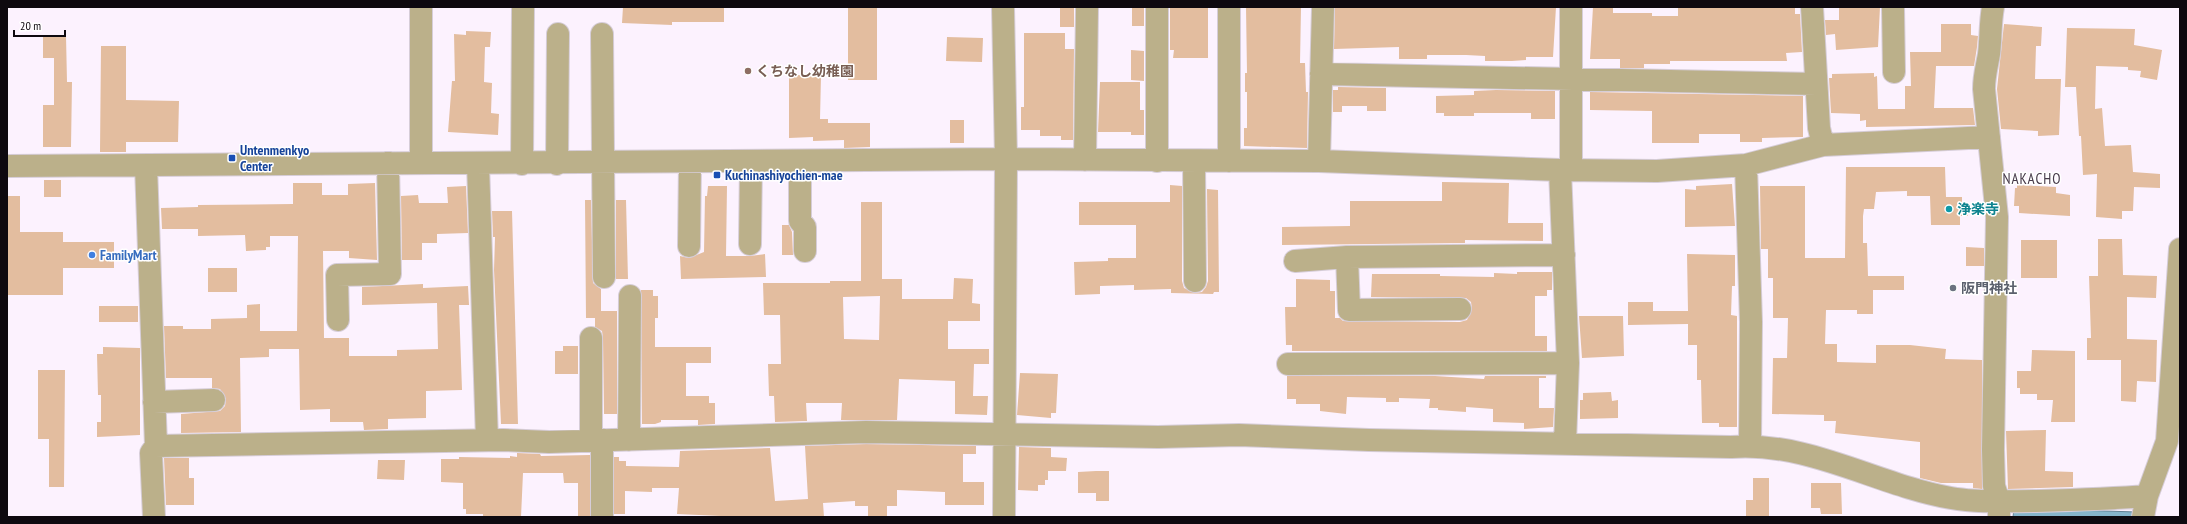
<svg xmlns="http://www.w3.org/2000/svg" width="2187" height="524" font-family="'PT Sans Narrow','Noto Sans JP',sans-serif">
<style>
.water{fill:#86b5cb;stroke:#628193}
.building{fill:#e3bd9f;fill-rule:evenodd}
.lines{fill:none;stroke-linecap:round;stroke-linejoin:round}
.minor-casing{stroke:#d6cdd8;stroke-width:24}
.minor{stroke:#bbb08a;stroke-width:22}
.education-dot{fill:#8d6e63;stroke:#fff;stroke-width:1.5}
.transit-dot{fill:#1a4fb4;stroke:#fff;stroke-width:1.5}
.culture-dot{fill:#0f9aa8;stroke:#fff;stroke-width:1.5}
.shop-dot{fill:#3f7fe0;stroke:#fff;stroke-width:1.5}
.worship-dot{fill:#6b7280;stroke:#fff;stroke-width:1.5}
.labels{text-anchor:middle;dominant-baseline:central;stroke-width:3;stroke-linejoin:round;paint-order:stroke}
.education-label{font-size:14px;font-weight:bold;fill:#785e54;stroke:#fff;text-anchor:start}
.transit-label{font-size:14px;font-weight:bold;fill:#164399;stroke:#fff;text-anchor:start}
.culture-label{font-size:14px;font-weight:bold;fill:#0d838f;stroke:#fff;text-anchor:start}
.shop-label{font-size:14px;font-weight:bold;fill:#366cbe;stroke:#fff;text-anchor:start}
.worship-label{font-size:14px;font-weight:bold;fill:#5b616d;stroke:#fff;text-anchor:start}
.neighbourhood-label{font-size:15px;letter-spacing:1px;fill:#473a4a;stroke:#fff}
</style>
<rect width="100%" height="100%" fill="#fcf2fe"/>
<path class="water" d="M2014 508 2136 512 2135 517H2013Z"/>
<path class="building" d="M623 7H724V22H672V25L622 23Z
M848 7H877V80H848Z
M1060 7 1074 8V27H1060Z
M1132 7H1144V26H1132Z
M1170 7H1208V58H1173L1174 50H1170Z
M1246 7H1301L1300 63H1305L1306 92H1308L1307 148 1244 146V128H1247V92H1245V73H1247Z
M1335 7H1556L1553 57H1526V60L1512 61H1485V56L1466 55H1427V59H1399V47L1334 49Z
M1593 7H1613V13H1652V16H1678V8L1795 7V14H1800L1802 52 1786 53 1787 61H1670V64H1644V68H1620V59H1590Z
M1839 7H1880L1878 47 1836 50 1835 34 1826 35 1825 20H1839Z
M1941 24H1971V35L1978 36 1977 47 1974 66H1936L1934 108H1973L1975 125 1866 127V120L1860 121V114L1831 113 1829 78H1832V74L1874 73V77L1877 76 1878 109H1905V86H1911L1910 52H1941Z
M2004 24 2042 27 2041 46H2036L2035 79H2061L2059 135 2038 136V131L2001 129 1997 89Z
M2067 28 2135 29 2134 45 2162 50 2157 80 2140 77 2141 71 2128 70V67L2096 66 2095 109 2102 108 2105 146 2131 145 2133 172 2160 174V188L2134 187 2133 211H2122V219L2096 217 2097 174 2083 175 2081 136H2079L2076 87H2065Z
M466 31 491 32 490 47H485L484 82 492 83 491 113 499 114 498 135 448 132 452 81H455L454 34 466 35Z
M1024 33H1065V49H1074L1073 140H1061V136H1040V130H1021V107H1024Z
M43 36H66L67 82H72L71 147H43V105H54V58H43Z
M947 37 983 38 982 62 946 61Z
M101 46H126V100L179 101 178 142H126V152H100Z
M1131 50 1144 51V81L1131 80Z
M789 75H821L820 119H828V123H870V147L844 148V140L813 141V137L789 138Z
M1100 82H1140V110H1144V135H1131V132H1098Z
M1338 87 1386 88V111H1367V106H1342V112H1333V90H1338Z
M1496 90 1555 91V119H1531V113H1474V116H1444V113H1436V96L1474 95V91Z
M1590 92 1803 96V137L1762 138V142H1740V134H1699V143H1652V111L1590 110Z
M950 120H964V143H950Z
M1846 167H1945L1946 197H1962V202H1967L1968 216H1960V225H1931L1930 196H1907V191L1876 192 1874 209H1864L1863 216V243H1867L1868 276H1904V290H1873V314H1857V310H1826L1825 344H1837V362L1876 363V345H1910L1946 349 1945 359 1982 360V489L1973 488V483H1941L1920 478V442L1835 433 1836 421H1824V415L1772 414 1773 358H1787L1788 318H1773V278H1768V249H1761L1760 186H1805V258H1845Z
M44 180H61V197H44Z
M1442 182 1509 183 1508 223H1543V241L1465 240V243L1282 245V227L1350 226V201H1442Z
M293 183H322V195H348V184L375 183 377 260 349 258V251H323L324 338H349V356H397V350L438 349 437 303 362 305V287L423 284V288L468 286 469 305H459L462 390 426 391V418L388 419V429L364 430 363 422H330V409L300 410 299 349H269V357L240 358 241 432 181 433V414L220 411 225 406 226 399 220 389 212 388V378H166L164 326H183V329H211V319L247 318V305L260 304V331H297L298 236H270V247H266V250L246 251 245 235 198 236V229H162L161 208 198 207V205L293 204Z
M1732 184 1735 226 1685 227V189L1696 190V186Z
M1170 185 1182 186V281L1184 288 1195 293 1202 292 1206 287 1208 281 1207 189 1218 190 1219 292H1214L1213 294 1171 293V289L1134 290V285L1100 286V294L1075 295 1074 262 1108 261V258H1136V225H1079V202H1170Z
M2017 185 2056 187V193L2070 195V216L2019 213V206H2014L2015 188H2017Z
M466 186 468 233 437 234V243H422V260H402L401 196 418 195 419 203H448L447 187Z
M708 186H727L726 256H750L765 254 766 277 681 279 680 256 689 258 704 252 705 196H707Z
M7 196H20V232H63V242H114V268H63V295H7Z
M585 200H591L593 283 601 289V311H617V414H604L603 338 602 331 595 327V318H586Z
M616 200H626L628 279H616Z
M861 202H882V279H902V299H953L954 278 973 279 972 303 980 304V321H948V349H989V364H974L973 396H988L987 415 955 414V381L899 379 897 420H841L842 403H806L807 421 775 422 774 396H769L768 364H781L780 315H764L763 283H830V281H861ZM880 296 879 340 844 339 843 297Z
M492 211H512L518 424H501L494 270 495 237H493Z
M782 225H789L792 232 793 255H782Z
M2098 239H2122L2123 275 2157 276 2156 298 2127 297V339L2157 340 2156 382 2137 381 2136 402 2121 401V360H2087V338H2091L2089 276H2098Z
M2021 240H2057V278H2021Z
M1966 247 1984 248V266H1966Z
M1687 254 1735 255V286H1732L1731 315 1737 316V427H1719V423H1702L1701 380H1697V345H1688V324L1628 325V302H1653V311H1688Z
M208 268H237V292H208Z
M1517 272H1552V290H1547V296H1535V336H1547V351H1292V345H1286L1285 307H1296V279L1330 280V291H1335V318H1340L1343 321 1460 322 1467 320 1472 309 1471 302 1466 298 1371 297 1372 274H1440V276L1494 277V273L1517 274Z
M641 290H653V296H658V318H655V347H711V363H686V396H709V403H715V424L698 425V420H661V422L655 424H642Z
M99 306H138V322H99Z
M1579 316H1623L1624 356 1582 358Z
M563 346H578V374H555V351H563Z
M103 347 140 348V435L97 437V422H101V395H98L97 354H103Z
M2032 350 2075 351V422H2051L2053 400H2037V394H2020V388H2017V371H2031Z
M38 370H65L64 487H49V439H38Z
M1020 373 1058 374 1056 413H1051V418L1017 415Z
M1287 376H1435L1484 379 1485 376H1546V378H1539V408H1554L1553 427 1524 429V423L1493 422V409L1466 407V412L1438 410V408H1429L1430 399 1399 398V402H1386V398L1347 397 1346 414 1320 411V404H1296V399H1287Z
M1611 392 1612 401 1618 400V418L1580 419V400H1583V393Z
M2046 430 2045 471 2073 472V487L2008 489 2006 431Z
M866 444 976 446V454H963V482H984V505H945V492L897 490V506H887V517H868V506H855V501L823 503 824 517H743L677 514 679 488H652V492L625 491V514H614V457H619V461H626V466L679 467 680 451 770 448 775 501 808 499 805 446Z
M1019 447 1051 448V457L1067 458 1066 471H1048V480H1045V485H1038V491L1018 490Z
M517 453 540 454 541 456 590 455V516H578V483H564L563 473H523L521 517H483V514H466V509H463V483L441 482V459H459V457L510 458V456L517 457Z
M164 458H189V478H194V505H166Z
M378 460H405L404 480 377 479Z
M1096 471H1109V501H1096V493H1078V472Z
M1753 478H1769V517H1746V500H1753Z
M1811 483H1841L1842 514H1821L1820 508H1811Z"/>
<g class="lines">
<defs>
<path id="minor" d="M1003 7 1006 159 1004 517
M1571 7V170
M1812 7 1819 128 1823 145
M1893 7 1894 72
M1993 7C1990 23 1991 38 1989 54 1987 66 1984 76 1984 89L1997 217 1993 450 1994 486 1999 501V517
M602 34 604 277
M1321 74 1816 84
M1085 160 1087 7
M1157 161V7
M1194 161 1195 281
M1229 161V7
M1319 161 1323 7
M800 162V221L805 227V251
M421 163V7
M478 164 487 440
M522 164 523 7
M557 164 558 34
M1746 165 1751 322 1750 445
M7 166 1006 159 1319 161 1560 170 1657 171 1746 165 1823 145 1989 137
M146 166 156 446 151 453 154 517
M1560 170 1568 363 1565 443
M750 244 751 162
M689 246 690 162
M1347 257 1349 310 1460 309
M1295 261 1347 257 1564 255
M338 320 337 275 390 274 388 163
M591 338V441
M1288 364 1568 363
M154 402 214 400
M602 440V517
M629 440 630 296
M156 446 503 440 549 442 866 432 1158 437 1239 435 1369 440 1731 447C1809 441 1877 485 1951 498 1979 503 2008 501 2036 501 2073 500 2110 499 2147 496
M2143 517 2147 496 2167 441 2180 249"/>
</defs>
<use href="#minor" class="minor-casing"/>
<use href="#minor" class="minor"/>
</g>
<circle class="education-dot" cx="748" cy="71" r="4"/>
<g class="transit-dot">
<rect x="228" y="154" width="8" height="8" rx="2"/>
<rect x="713" y="171" width="8" height="8" rx="2"/>
</g>
<circle class="culture-dot" cx="1949" cy="209" r="4"/>
<circle class="shop-dot" cx="92" cy="255" r="4"/>
<circle class="worship-dot" cx="1953" cy="288" r="4"/>
<g class="labels">
<g class="education-label">
<text x="756" y="71">くちなし幼稚園</text>
</g>
<g class="transit-label">
<text x="240" y="150">Untenmenkyo<tspan x="240" dy="16">Center</tspan></text>
<text x="725" y="175">Kuchinashiyochien-mae</text>
</g>
<g class="culture-label">
<text x="1957" y="209">浄楽寺</text>
</g>
<g class="shop-label">
<text x="100" y="255">FamilyMart</text>
</g>
<g class="worship-label">
<text x="1961" y="288">阪門神社</text>
</g>
<g class="neighbourhood-label">
<text x="2032" y="178">NAKACHO</text>
</g>
</g>
<rect width="2187" height="524" fill="none" stroke="#0e090f" stroke-width="16"/>
<path d="M14 30v6h51v-6" fill="none" stroke="#0e090f" stroke-width="2"/>
<text x="20" y="30" font-size="12" fill="#0e090f" stroke="#ffffff" stroke-width="3" paint-order="stroke">20 m</text>
</svg>
